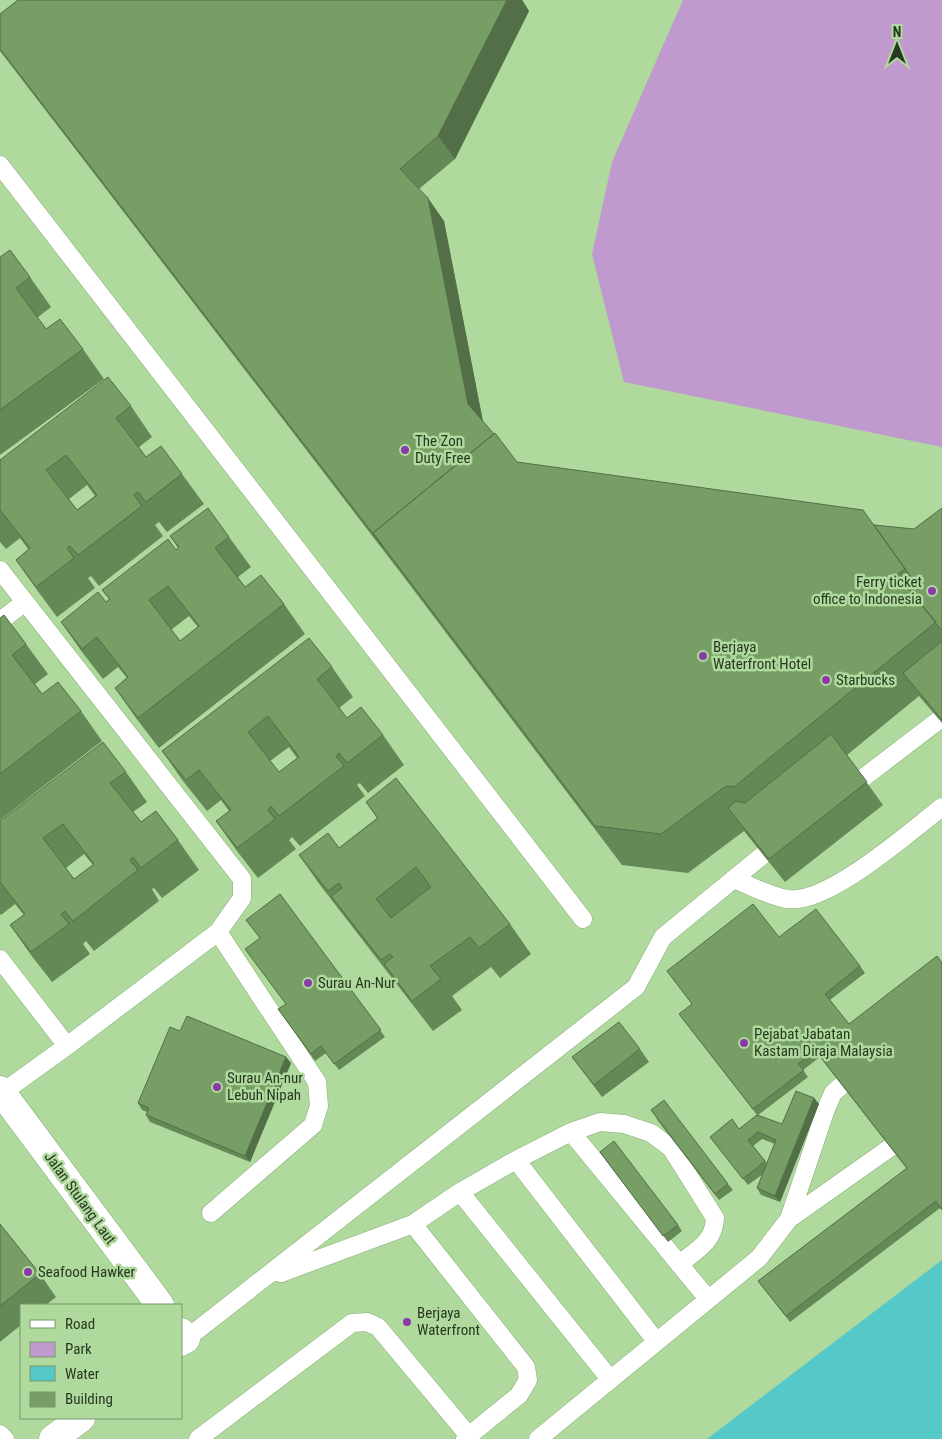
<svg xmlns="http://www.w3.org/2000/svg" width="942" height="1439" font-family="'Roboto Condensed',sans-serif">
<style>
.green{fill:#c09ace}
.water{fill:#55c8c9}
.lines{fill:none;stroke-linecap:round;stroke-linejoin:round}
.lane-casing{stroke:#86ae75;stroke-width:19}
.secondary-casing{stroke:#86ae75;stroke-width:29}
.lane{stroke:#fff;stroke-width:18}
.secondary{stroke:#fff;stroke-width:28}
.wall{fill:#658857;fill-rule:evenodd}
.shaded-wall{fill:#536f47}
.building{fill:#769e65;stroke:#536f47;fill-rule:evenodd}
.poi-dot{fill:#8c3aa8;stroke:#afd99d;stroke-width:2}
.labels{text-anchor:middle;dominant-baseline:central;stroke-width:5;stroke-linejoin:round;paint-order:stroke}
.poi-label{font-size:15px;fill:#283921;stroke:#afd99d;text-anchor:start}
.street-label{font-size:15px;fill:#283921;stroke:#afd99d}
</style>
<rect width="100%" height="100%" fill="#afd99d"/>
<path class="green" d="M683 0H942V447L624 382 592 254 612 162Z"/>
<path class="water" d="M942 1260V1439H707Z"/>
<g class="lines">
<defs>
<path id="lane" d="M0 165 583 919
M0 570 242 879V898L218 932 67 1046 2 1093
M0 621 25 602
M863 778 939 720
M733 879C750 885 769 896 787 899 828 905 909 832 942 807
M0 959 67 1046
M571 1132 708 1299
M516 1160 656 1341
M460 1192 610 1379
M211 1213 313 1125 319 1106 317 1082 218 932
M789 1219 826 1109 833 1093 842 1085
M413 1224 526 1367 528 1380 519 1395 465 1439
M281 1273 413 1224 460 1192 516 1160 571 1132 600 1122 624 1124 651 1133 671 1148 715 1218C714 1242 697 1250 679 1264
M186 1339 636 987 663 937 763 855
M0 1434 5 1439
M198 1439 352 1323 367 1322 378 1327 469 1436
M538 1439 759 1258 789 1219 891 1147"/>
<path id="secondary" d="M0 1090 160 1305
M181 1332 186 1339 181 1342
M53 1439 81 1418"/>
</defs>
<use href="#lane" class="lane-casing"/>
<use href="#secondary" class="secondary-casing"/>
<use href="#lane" class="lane"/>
<use href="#secondary" class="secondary"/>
</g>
<path class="wall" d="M18 0H522L529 11 455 159 419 189 444 221 483 422 517 462 874 525 914 529 942 508V723L919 696 847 755 883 805 785 882 744 831 688 873 622 865 400 572 0 51V14Z
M0 257 30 277 51 307 37 318 46 329 83 349 104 379 0 455Z
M131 406 152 437 139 447 146 457 182 474 204 504 167 532 159 522 155 525 163 536 99 586 91 576 88 578 95 588 57 617 37 590 16 560 29 550 20 538 6 549 0 542V460ZM87 485 95 496 77 510 69 499Z
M170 536 229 537 251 567 238 577 245 587 284 604 305 634 159 748 136 718 115 688 127 678 118 667 103 679 82 652 61 622 106 602 109 599 102 590 178 548ZM189 616 198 627 180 641 171 630Z
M0 618 26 644 48 674 35 684 42 694 81 711 102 741 0 820Z
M332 667 353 697 339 708 347 718 383 735 404 765 368 793 360 783 357 785 365 796 300 846 292 837 289 840 296 849 258 878 237 851 216 821 229 811 221 800 207 811 183 781 162 751ZM289 747 297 758 279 772 270 761Z
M126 772 147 802 133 812 141 822 178 840 199 870 162 898 154 888 152 889 159 901 94 951 86 941 83 944 90 954 52 982 31 955 10 925 24 915 15 904 1 915 0 914V821ZM84 854 93 865 74 879 66 868Z
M366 802 510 924 531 954 500 978 491 967 452 996 462 1010 433 1031 320 885 299 855 339 848 377 818Z
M280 894 385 1037 339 1070 326 1053 315 1061 278 1009 286 1004Z
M779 937 860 966 865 973 830 1000 849 1024 942 963V1210L940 1208 790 1322 758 1281 907 1169 820 1057 803 1070 808 1077 758 1115 782 1124 814 1098 819 1104 780 1202 761 1195 757 1188 763 1174 748 1185 710 1137 739 1129 757 1115 679 1014 692 1004 667 971ZM762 1139 775 1144 767 1163 753 1146Z
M180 1031 291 1063 250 1162 150 1122 146 1115 147 1112 142 1110 138 1103Z
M640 1049 649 1062 602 1097 572 1057Z
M655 1117 728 1184 733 1190 719 1200Z
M604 1158 678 1225 682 1231 668 1242Z
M0 1224 40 1274 56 1297 46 1305H21V1325L0 1342Z"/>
<path class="shaded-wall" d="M507 0H522L529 11 455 159 438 136Z
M428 198 444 221 484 427 468 404Z
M286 1057 291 1063 250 1162 245 1156Z
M814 1098 819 1104 780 1202 775 1196Z"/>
<path class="building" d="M18 0H507L438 136 400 169 428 198 468 404 494 434 373 533 384 548 0 49V14Z
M10 250 30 277 16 288 46 329 60 319 83 349 0 410V257Z
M108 377 131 406 116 418 146 457 161 446 182 474 146 502 138 492 134 495 142 506 78 555 70 546 67 548 74 558 36 587 16 560 30 548 0 510V460ZM66 455 97 495 77 510 46 470Z
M495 433 517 462 863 510 905 569 897 575 936 622 734 787 726 786 661 834 595 826 373 533Z
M208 508 229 537 215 548 245 587 261 575 284 604 138 718 115 688 128 677 97 637 82 649 61 622 98 592 106 602 110 599 102 590 168 539 176 550 179 547 170 536ZM168 586 199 626 180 641 149 600Z
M942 508V631L909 589 916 584 874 525 914 529Z
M4 615 26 644 12 655 42 694 58 682 81 711 0 774V618Z
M309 638 332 667 317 679 347 718 361 707 383 735 347 763 339 753 336 756 344 766 279 816 271 806 268 810 275 819 237 848 216 821 231 810 199 770 186 780 162 751ZM268 716 299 757 279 772 248 732Z
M942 641V720L903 673Z
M831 734 867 782 769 859 728 808 736 801 745 803Z
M103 742 126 772 110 783 141 822 156 811 178 840 141 868 133 857 130 860 138 870 73 921 65 911 61 914 69 924 31 952 10 925 25 914 0 882V821ZM63 824 94 864 74 879 43 838Z
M396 778 510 924 479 948 470 937 430 966 441 979 412 1001 384 964 393 957 390 954 381 960 331 896 342 888 339 883 328 891 299 855 328 833 339 848 378 818 366 802ZM416 867 431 887 391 918 376 899Z
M280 894 381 1030 334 1064 321 1046 311 1054 278 1009 286 1004 245 949 260 938 246 920Z
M753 904 779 937 816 909 860 966 825 994 849 1024 937 956 942 963V1210L936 1201 786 1316 758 1281 907 1168 815 1050 798 1064 804 1070 753 1109 679 1014 692 1004 667 971Z
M187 1016 286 1057 245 1156 146 1115 149 1108 138 1103 170 1027 180 1031Z
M619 1022 640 1049 594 1085 572 1057Z
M796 1091 814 1098 775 1196 757 1188 776 1140 758 1132 748 1140 765 1161 743 1179 710 1137 732 1119 739 1129 757 1115 782 1124Z
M664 1100 728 1184 715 1194 651 1110Z
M614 1141 678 1225 663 1236 600 1152Z
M0 1224 40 1274 0 1306Z"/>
<g class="poi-dot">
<circle cx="405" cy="450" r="5"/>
<circle cx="932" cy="591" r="5"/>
<circle cx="703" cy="656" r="5"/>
<circle cx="826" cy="680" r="5"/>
<circle cx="308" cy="983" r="5"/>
<circle cx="744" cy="1043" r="5"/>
<circle cx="217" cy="1087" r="5"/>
<circle cx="28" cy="1272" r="5"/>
<circle cx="407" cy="1322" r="5"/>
</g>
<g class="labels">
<g class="poi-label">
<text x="415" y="441">The Zon<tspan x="415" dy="17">Duty Free</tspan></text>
<text x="922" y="582" text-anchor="end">Ferry ticket<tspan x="922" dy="17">office to Indonesia</tspan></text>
<text x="713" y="647">Berjaya<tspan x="713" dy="17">Waterfront Hotel</tspan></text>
<text x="836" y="680">Starbucks</text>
<text x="318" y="983">Surau An-Nur</text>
<text x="754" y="1034">Pejabat Jabatan<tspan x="754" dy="17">Kastam Diraja Malaysia</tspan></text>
<text x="227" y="1078">Surau An-nur<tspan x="227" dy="17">Lebuh Nipah</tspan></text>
<text x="38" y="1272">Seafood Hawker</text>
<text x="417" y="1313">Berjaya<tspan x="417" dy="17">Waterfront</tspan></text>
</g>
<g class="street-label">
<text transform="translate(80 1198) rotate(54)">Jalan Stulang Laut</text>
</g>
</g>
<rect x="20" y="1304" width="162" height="115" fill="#afd99d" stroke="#79996b"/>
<rect x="30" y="1320" width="25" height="8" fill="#ffffff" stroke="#79996b"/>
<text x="65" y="1329" font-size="15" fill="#283921">Road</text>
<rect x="30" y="1342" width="25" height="15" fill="#c09ace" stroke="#79996b"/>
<text x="65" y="1354" font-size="15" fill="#283921">Park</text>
<rect x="30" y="1366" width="25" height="15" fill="#55c8c9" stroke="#79996b"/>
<text x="65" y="1379" font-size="15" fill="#283921">Water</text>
<rect x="30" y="1392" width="25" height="15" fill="#769e65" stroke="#79996b"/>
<text x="65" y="1404" font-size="15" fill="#283921">Building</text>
<g transform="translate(897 45)" stroke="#afd99d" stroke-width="4" paint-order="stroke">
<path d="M0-4L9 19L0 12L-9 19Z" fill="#283921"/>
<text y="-8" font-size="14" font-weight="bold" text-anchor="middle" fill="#283921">N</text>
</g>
</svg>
